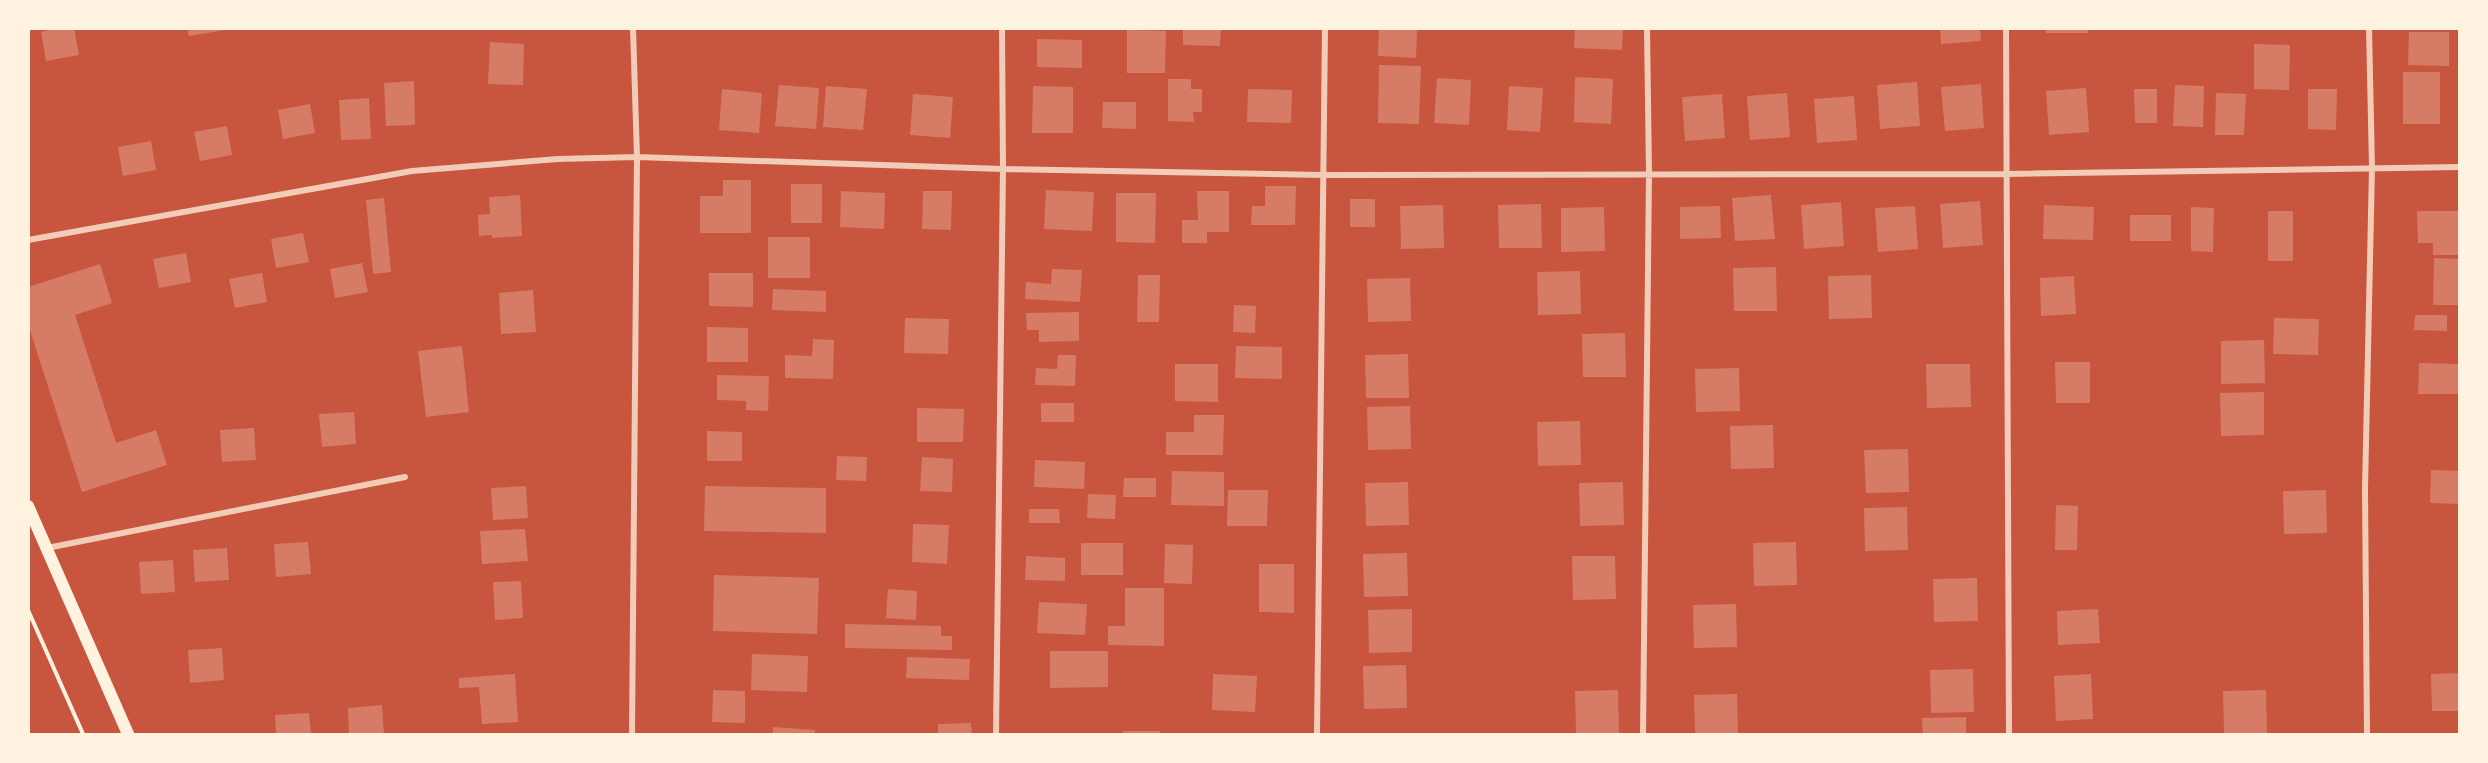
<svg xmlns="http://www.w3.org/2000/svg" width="2488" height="763" font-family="'DM Sans',sans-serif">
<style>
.building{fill:#d67c66}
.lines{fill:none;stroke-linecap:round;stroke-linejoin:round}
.path{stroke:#fff3e0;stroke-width:4}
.minor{stroke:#f1ccb7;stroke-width:6}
.secondary{stroke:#fff3e0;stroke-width:12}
</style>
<rect width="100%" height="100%" fill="#c8553d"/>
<path class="building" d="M59 28H74L79 55 46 61 41 32Z
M187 28H225V30L189 36Z
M1183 28H1221L1220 46 1183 45Z
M1379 28H1417L1416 58 1378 56Z
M1575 28H1623L1622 50 1574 48Z
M1940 28H1980L1981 41 1941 44Z
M2046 28H2088V33H2046Z
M1127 30 1166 31 1165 73H1127Z
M2409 32H2449V66L2408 65Z
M1037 39 1082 40V68L1037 67Z
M490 42 524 44 523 85 488 84Z
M2254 44 2290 45 2289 90 2254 89Z
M1379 65 1421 66 1419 124 1378 123Z
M2403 72H2440V124H2403Z
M1575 77 1613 79 1611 124 1574 122Z
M1437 78 1471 80 1469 125 1434 123Z
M1168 79H1191V89H1202V112H1193L1194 122 1168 121Z
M414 81 415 125 386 126 384 83Z
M1917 82 1920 126 1880 129 1877 85Z
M1981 84 1984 128 1945 131 1941 87Z
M779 85 819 88 816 129 775 126Z
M2175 85 2204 86 2203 127 2173 126Z
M826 86 867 89 863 130 823 127Z
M1033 86 1073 87V133H1032Z
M1509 86 1543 88 1540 132 1507 130Z
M2086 88 2089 132 2049 135 2046 91Z
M722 89 762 93 759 133 719 130Z
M1248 89 1292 90 1291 123 1247 122Z
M2134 89H2157V123H2135Z
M2308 89H2337L2336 130 2308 129Z
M1787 93 1790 137 1750 140 1747 96Z
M2216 93 2246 94 2244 135H2215Z
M913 94 953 97 950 138 910 135Z
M1722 94 1725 138 1685 141 1682 97Z
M1854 96 1857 140 1817 143 1814 99Z
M369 98 371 139 341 140 339 100Z
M1103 102H1136V129L1102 128Z
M310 104 315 133 283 139 278 110Z
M227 126 232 155 200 161 194 132Z
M151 141 156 170 123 176 118 147Z
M723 180H751V233H700V196H723Z
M791 184H822V223H791Z
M1265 186H1296L1295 225H1251L1252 206H1265Z
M1046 190 1094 192 1092 231 1044 229Z
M841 191 885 193 884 229 840 227Z
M923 191H952L951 230 922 229Z
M1197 191H1229V232H1207V243H1182V220H1198Z
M1116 193H1156L1155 243 1116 242Z
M520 195 522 236 492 238V235L479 236 478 215 490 214 489 197Z
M1771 195 1775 239 1735 241 1732 198Z
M384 198 391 272 373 274 366 200Z
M1350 199H1375V227H1350Z
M1980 201 1983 245 1943 248 1940 204Z
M1841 202 1844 246 1804 249 1801 205Z
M1541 204 1542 248H1499L1498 205Z
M1443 205 1444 248 1401 249 1400 206Z
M2044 205 2094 207 2093 240 2043 239Z
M1720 206 1721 238 1680 239V207Z
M1915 206 1918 249 1878 252 1875 208Z
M1604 207 1605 251 1561 252V208Z
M2191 207 2214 208 2213 252 2191 251Z
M2268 211H2293V261H2268Z
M2417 211H2458V255H2433V243H2418Z
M2130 215H2171V241H2130Z
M303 233 309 262 276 268 271 239Z
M768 237H810V278H768Z
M186 253 191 282 159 288 153 259Z
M2434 258 2460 259V305H2433Z
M362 263 368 292 335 298 330 269Z
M100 264 112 303 75 315 116 443 156 430 167 465 82 492 28 324V287Z
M1776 267 1777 311H1734L1733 268Z
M1052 269 1082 270 1080 302 1025 299 1026 282 1051 284Z
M1580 271 1581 314 1538 315 1537 272Z
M262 273 267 302 235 308 229 279Z
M709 273H753V307L709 306Z
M1138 275H1160L1159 322H1137Z
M1871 275 1872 318 1829 319 1828 276Z
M2074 276 2076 314 2041 316 2040 278Z
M1410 278 1411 321 1368 322 1367 279Z
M773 289 826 291V312L772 310Z
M533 290 536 332 501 334 499 293Z
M1234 305 1256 306 1255 333 1233 332Z
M1079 312V341L1039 342V330H1027L1026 313Z
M2415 315H2447V331L2414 330Z
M905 318 949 319 948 354 904 353Z
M2274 318 2319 319 2318 355 2273 354Z
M707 327 748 328V362H707Z
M1625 333 1626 377H1583L1582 334Z
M813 339 834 340 833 379 785 378V355L812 356Z
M2264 340 2265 383 2221 384V341Z
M462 346 469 412 426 417 418 351Z
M1236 346 1282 347V379L1235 378Z
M1408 354 1409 398H1366L1365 355Z
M1058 355H1076L1075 386 1035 385 1036 368 1057 369Z
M2055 362H2090V403H2056Z
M2419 363 2460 364V394H2418Z
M1175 364H1218V402L1175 401Z
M1926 364H1970L1971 407 1927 408Z
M1739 368 1740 411 1696 412 1695 369Z
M717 375 769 376 768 411 746 410V401L717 400Z
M2264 392V435L2221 436 2220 393Z
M1041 403H1074V422H1041Z
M1410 406 1411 449 1368 450 1367 407Z
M917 408 964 409 963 442H917Z
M354 412 356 444 322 447 319 414Z
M1194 415H1224L1223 455H1166V432H1194Z
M1580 421 1581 465 1538 466 1537 422Z
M1773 425 1774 468 1731 469 1730 426Z
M254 428 256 460 222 462 220 430Z
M707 431 742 432V461H707Z
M1908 449 1909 492 1866 493 1864 450Z
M837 456 867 457 866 481 836 480Z
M922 457 953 459 952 492 920 491Z
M1035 460 1085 462 1084 489 1034 487Z
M2431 470 2460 471V504L2430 503Z
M1172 471 1224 472V506L1171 505Z
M1124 478H1156V497H1123Z
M1408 482 1409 525 1366 526 1365 483Z
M1623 482 1624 525 1580 526 1579 483Z
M526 486 528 518 493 520 491 488Z
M705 486 826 488V533L704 531Z
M1228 490H1268L1267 526H1227Z
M2326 490 2327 533 2284 534 2283 491Z
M1088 494 1116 495 1115 519 1087 518Z
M2056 505 2078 506 2077 550H2055Z
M1907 507 1908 550 1865 551 1864 508Z
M1029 509H1059L1060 523H1029Z
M913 524 949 525 947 564 912 562Z
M525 529 528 561 482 564 480 531Z
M308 542 311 574 276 577 274 544Z
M1796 542 1797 585 1754 586 1753 543Z
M1081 543H1123V575H1081Z
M1165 544 1193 545 1192 584 1164 583Z
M227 548 229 580 195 582 193 550Z
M1407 553 1408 596 1364 597 1363 554Z
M1026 556 1065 558V581L1025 580Z
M1572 556H1615L1616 599 1573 600Z
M173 560 175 592 141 594 139 562Z
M1259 564H1294V613L1259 612Z
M714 575 819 578 817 634 713 631Z
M1977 578 1978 621 1934 622 1933 579Z
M521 581 523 618 495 620 493 582Z
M1125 588H1164V646L1108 645V626H1125Z
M888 589 917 591 916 620 886 618Z
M1039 602 1087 604 1085 635 1037 633Z
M1736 604 1737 647 1694 648 1693 605Z
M1412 609V652L1369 653 1368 610Z
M2098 609 2100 643 2058 645 2057 611Z
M845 624 941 626V636H952V650L845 648Z
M222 648 224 680 190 683 188 650Z
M1050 651H1108V687L1050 688Z
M752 654 808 656 807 692 751 690Z
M907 657 970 659 969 680 906 678Z
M1406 665 1407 708 1364 709 1363 666Z
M1973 669 1974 712 1931 713 1930 670Z
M2460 673V711H2432L2431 674Z
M515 674 518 722 482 724 479 687 459 688V678Z
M1213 674 1257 676 1255 712 1212 710Z
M2091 674 2093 719 2056 721 2054 676Z
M713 690 745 691V723L712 722Z
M1618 690 1619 733 1576 734 1575 691Z
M2266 690 2267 733 2224 734 2223 691Z
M1737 694 1738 734H1695L1694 695Z
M382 705 384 734H349L348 708Z
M309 713 311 734H276L275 715Z
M1966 717V734H1923L1922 718Z
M971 723 972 734H938V724Z
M773 727 815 730V734H773Z
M1123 731H1160V734H1123Z"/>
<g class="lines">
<path class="path" d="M28 610 83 734"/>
<path class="minor" d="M2006 28 2009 734
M28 240 412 171 558 159 637 157 1003 169 1324 175 2005 174 2460 167
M47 548 405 477
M632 734 637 157 633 28
M996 734 1003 169 1002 28
M1317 734 1325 28
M1643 734 1649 174 1647 28
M2367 734 2365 489 2372 168 2369 28"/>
<path class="secondary" d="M28 506 128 734"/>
</g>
<rect width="2488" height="763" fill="none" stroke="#fff3e0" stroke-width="60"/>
</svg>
